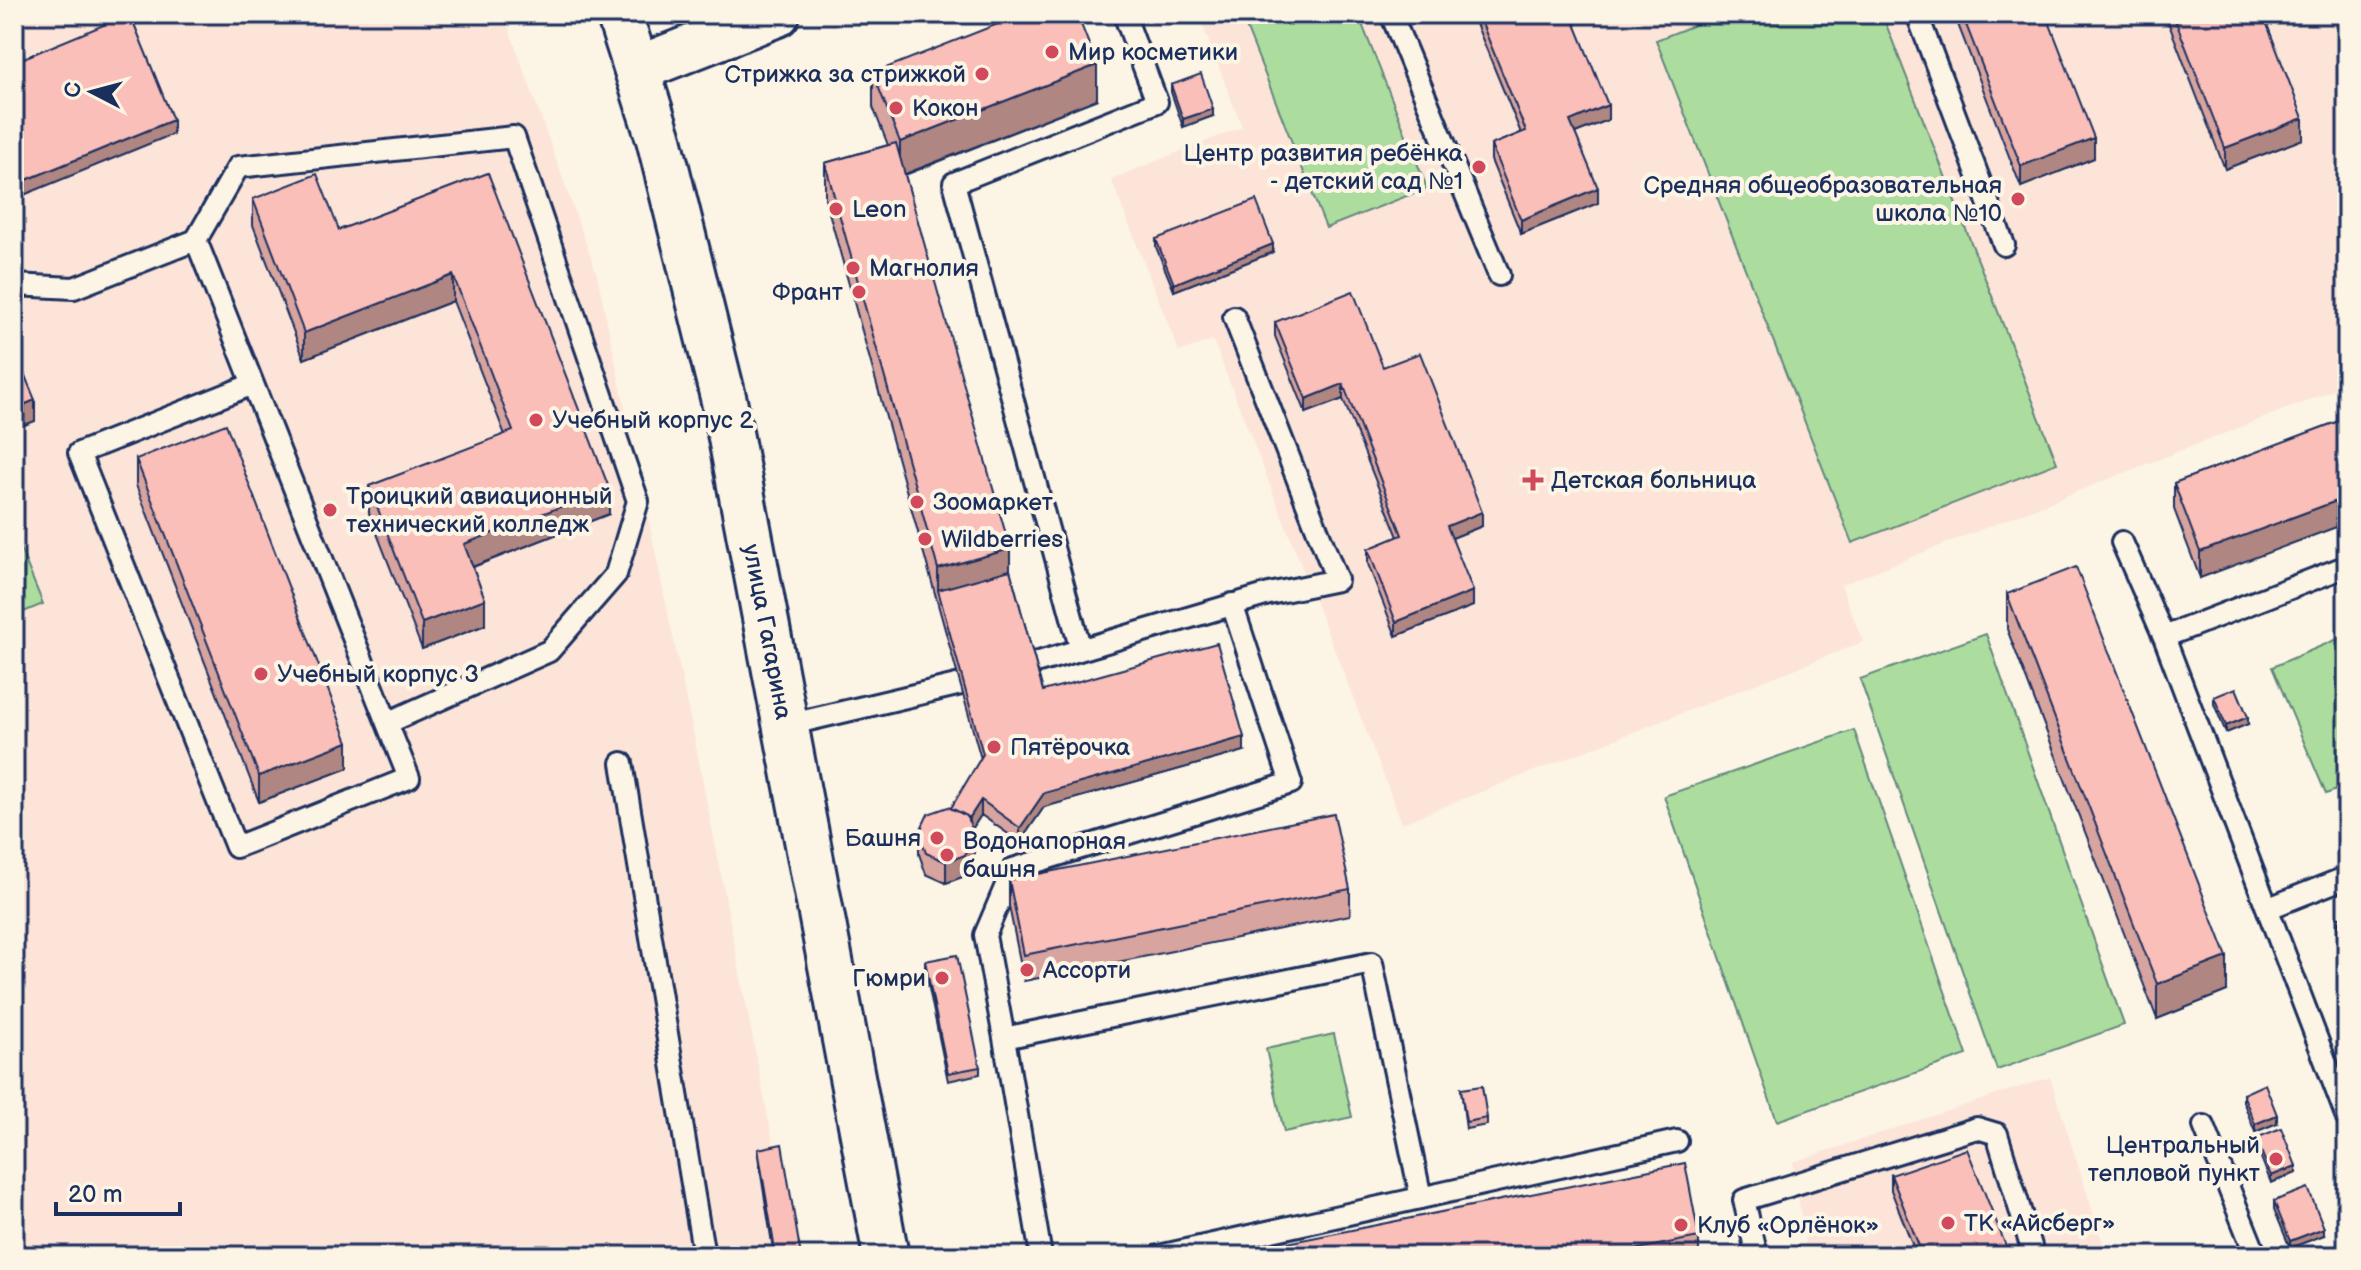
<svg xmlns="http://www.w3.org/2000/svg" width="2361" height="1270" font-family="'Balsamiq Sans',sans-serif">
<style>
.built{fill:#fce5d8}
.green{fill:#acdd9e;stroke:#64867e;stroke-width:2}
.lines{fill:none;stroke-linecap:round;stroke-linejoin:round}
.service-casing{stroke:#1b2f5e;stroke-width:26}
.tertiary-casing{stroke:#1b2f5e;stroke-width:50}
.secondary-casing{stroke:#1b2f5e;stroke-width:50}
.service{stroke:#fcf5e5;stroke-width:20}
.tertiary{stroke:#fcf5e5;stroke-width:44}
.secondary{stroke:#fcf5e5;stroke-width:44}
.wall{fill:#d8a49f;stroke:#1b2f5e;stroke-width:2}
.shaded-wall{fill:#b08682;stroke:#1b2f5e;stroke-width:2}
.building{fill:#fbbfb9;stroke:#1b2f5e;stroke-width:2}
.poi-dot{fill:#d1495b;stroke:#fcf5e5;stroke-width:3}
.labels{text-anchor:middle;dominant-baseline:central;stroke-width:8;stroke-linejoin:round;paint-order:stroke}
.poi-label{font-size:24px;fill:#1b2f5e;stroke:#fcf5e5;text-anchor:start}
.street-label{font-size:24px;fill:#1b2f5e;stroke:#fcf5e5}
</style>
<rect width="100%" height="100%" fill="#fcf5e5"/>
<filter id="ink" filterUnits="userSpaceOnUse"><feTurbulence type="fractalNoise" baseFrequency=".0125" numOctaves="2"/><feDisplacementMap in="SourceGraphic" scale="16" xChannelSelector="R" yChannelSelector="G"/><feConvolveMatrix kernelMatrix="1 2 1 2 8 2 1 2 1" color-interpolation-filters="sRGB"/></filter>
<g filter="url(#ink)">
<path class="built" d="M14 14H504L597 274 696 746 775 1153 758 1156 774 1256H14Z
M1198 14H2347V385L1841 585 1863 642 1402 823 1213 340 1179 352 1111 179 1242 127Z
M2050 1077 2107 1256H1807L1793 1162Z"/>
<path class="green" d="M1241 14H1358L1427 188 1326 228Z
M1723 14H1882L2057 463 1852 543 1656 40Z
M14 533 43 604 14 616Z
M1986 634 2124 1025 1997 1070 1860 679Z
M2347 635V786L2326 794 2272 667Z
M1854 730 1967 1055 1777 1121 1664 796Z
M1334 1034 1352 1117 1284 1132 1266 1049Z"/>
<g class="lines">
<defs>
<path id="service" d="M1391 14 1499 275
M1917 14 2004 245
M196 240 387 723 409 778 236 847 79 453 253 384
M14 285 74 288 196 240 238 167 514 137 638 501 616 574 549 651 387 723
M2122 542 2164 637
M2347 566 2164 637 2347 1118
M1080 647 954 183 1157 102 1124 14
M1032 664 1269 594 1337 580 1234 317
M783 726 961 684
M622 763 704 1256
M2269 908 2347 877
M1004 1038 985 935 1013 869 1291 783 1232 604
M2204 1126 2256 1256
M1041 1256 1004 1038 1372 963 1421 1198
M1159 1256 1677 1141
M1757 1256 1744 1200 1977 1128 1997 1134 2034 1256"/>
<path id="tertiary" d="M637 69 777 14"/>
<g id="secondary">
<path id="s1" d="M619 14 659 139 724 401 886 1256"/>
</g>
</defs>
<use href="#service" class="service-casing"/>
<use href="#tertiary" class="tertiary-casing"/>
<use href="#secondary" class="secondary-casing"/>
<use href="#service" class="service"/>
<use href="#tertiary" class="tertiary"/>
<use href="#secondary" class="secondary"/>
</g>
<path class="wall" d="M1472 14H1571L1608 120 1575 133 1598 203 1521 234 1491 160V145L1521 133Z
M1954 14H2047H2046L2094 158 2021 187Z
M2165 14H2263L2303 139 2225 169Z
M873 73 1097 99 905 175 1010 570 1043 691 1244 751 1044 807 1020 842 981 815 972 829 974 856 965 876 946 883 926 874 919 854V833L951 808 981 759 825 198V163L888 145 873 107Z
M1171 85 1213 116 1183 127 1171 92Z
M488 173 609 514 473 567 485 625 422 649 369 513V486L505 435 453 301 304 359 253 225V199L339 230Z
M1156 239 1273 252 1174 291 1156 247Z
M1275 322 1383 367 1482 526 1452 538 1473 606 1396 636 1368 564V549L1398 537 1343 399 1306 413 1275 336Z
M2347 418 2200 578 2174 509V483Z
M136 459 348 768 259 802 136 485Z
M2007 594 2227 991 2157 1019 2007 629Z
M2214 697 2248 724 2226 733 2214 704Z
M1009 880 1350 889V915L1024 981 1009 906Z
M2347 914V966L2338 944V918Z
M925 961 980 1067V1074L948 1081 925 969Z
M1461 1089 1487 1118V1125L1466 1129Z
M2243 1094 2277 1123 2255 1132 2243 1101Z
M2256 1138 2296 1173 2271 1183 2256 1145Z
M758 1149 801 1256H774L758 1156Z
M1891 1175 2010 1256H1917L1891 1190Z
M2274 1201 2324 1235 2290 1248 2274 1209Z
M1699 1237V1256H1222Z"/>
<path class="shaded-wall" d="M1097 65V99L900 176V142Z
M1608 105V120L1570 135V121Z
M1213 109V116L1183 127V119Z
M2303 118V139L2225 169V148Z
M173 120V134L14 199V185Z
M2094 138V158L2021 187V166Z
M1598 188V203L1521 234V220Z
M1273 244V252L1174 291V284Z
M453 275V301L304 359V333Z
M1343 384V399L1306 413V399Z
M35 400V421L14 429V409Z
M609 488V514L464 570V544Z
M2347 497V523L2200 578V552Z
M1482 512V526L1447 540V526Z
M1010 549V584L938 590V569Z
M1473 591V606L1396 636V622Z
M485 599V625L422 649V623Z
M2248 717V724L2226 733V726Z
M1244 737V751L1044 807 1020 842V828L1044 793Z
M348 742V768L259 802V776Z
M981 800V815L967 837V822Z
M974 835V856L965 876 946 883V862Z
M2227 957V991L2157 1019V984Z
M2277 1115V1123L2255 1132V1124Z
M2296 1166V1173L2271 1183V1176Z
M2324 1228V1235L2290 1248V1241Z"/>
<path class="building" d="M130 14 173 120 14 185V62Z
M1023 14H1077L1097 65 900 142 873 73Z
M1478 14H1571L1608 105 1570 121 1598 188 1521 220 1491 145 1526 131Z
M1962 14H2046L2094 138 2021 166Z
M2173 14H2263L2303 118 2225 148Z
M1201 74 1213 109 1183 119 1171 85Z
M896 143 1010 549 938 569 825 163Z
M488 173 609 488 464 544 485 599 422 623 369 486 513 431 453 275 304 333 253 199 317 174 339 230Z
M1256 200 1273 244 1174 284 1156 239Z
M1353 291 1383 367 1420 353 1482 512 1447 526 1473 591 1396 622 1368 549 1402 535 1343 384 1306 399 1275 322Z
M14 349 35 400 14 409Z
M2347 418V497L2200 552 2174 483Z
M226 424 348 742 259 776 136 459Z
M2076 567 2227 957 2157 984 2007 594Z
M1010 570 1043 691 1217 643 1244 737 1044 793 1020 828 981 800 968 820 967 816 951 808 983 754 938 590Z
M2236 688 2248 717 2226 726 2214 697Z
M948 807 967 816 974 835 965 855 946 862 926 853 919 833 928 814Z
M1334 814 1350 889 1024 955 1009 880Z
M2347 914V940L2338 918Z
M957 955 980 1067 948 1073 925 961Z
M2265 1084 2277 1115 2255 1124 2243 1094Z
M1482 1086 1487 1118 1466 1122 1461 1089Z
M2281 1128 2296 1166 2271 1176 2256 1138Z
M782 1144 801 1256H776L758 1149Z
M1967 1149 2010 1256H1923L1891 1175Z
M1685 1163 1699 1237 1602 1256H1222Z
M2308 1188 2324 1228 2290 1241 2274 1201Z"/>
</g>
<g class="poi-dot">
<circle cx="1052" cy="52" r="8"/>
<circle cx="982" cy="74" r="8"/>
<circle cx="896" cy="108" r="8"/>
<circle cx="1479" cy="167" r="8"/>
<circle cx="2018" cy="199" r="8"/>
<circle cx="836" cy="209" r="8"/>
<circle cx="853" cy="268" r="8"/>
<circle cx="859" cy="292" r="8"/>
<circle cx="536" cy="420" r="8"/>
<path d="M1529 468h8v8h8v8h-8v8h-8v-8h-8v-8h8z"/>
<circle cx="917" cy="502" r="8"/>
<circle cx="330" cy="510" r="8"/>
<circle cx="925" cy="539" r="8"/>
<circle cx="261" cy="674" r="8"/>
<circle cx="994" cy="747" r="8"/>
<circle cx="937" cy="838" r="8"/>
<circle cx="947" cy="855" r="8"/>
<circle cx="1027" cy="970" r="8"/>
<circle cx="942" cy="978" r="8"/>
<circle cx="2276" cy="1159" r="8"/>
<circle cx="1948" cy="1223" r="8"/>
<circle cx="1681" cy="1225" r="8"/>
</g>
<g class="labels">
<g class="poi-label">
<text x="1068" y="52">Мир косметики</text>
<text x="966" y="74" text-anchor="end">Стрижка за стрижкой</text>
<text x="912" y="108">Кокон</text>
<text x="1463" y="153" text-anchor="end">Центр развития ребёнка<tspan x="1463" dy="28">- детский сад №1</tspan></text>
<text x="2002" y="185" text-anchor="end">Средняя общеобразовательная<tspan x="2002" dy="28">школа №10</tspan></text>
<text x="852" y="209">Leon</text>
<text x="869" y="268">Магнолия</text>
<text x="843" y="292" text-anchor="end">Франт</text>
<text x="552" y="420">Учебный корпус 2</text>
<text x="1551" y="480">Детская больница</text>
<text x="346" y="496">Троицкий авиационный<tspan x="346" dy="28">технический колледж</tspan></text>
<text x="933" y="502">Зоомаркет</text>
<text x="941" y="539">Wildberries</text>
<text x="277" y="674">Учебный корпус 3</text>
<text x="1010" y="747">Пятёрочка</text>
<text x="921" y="838" text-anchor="end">Башня</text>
<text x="963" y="841">Водонапорная<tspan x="963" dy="28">башня</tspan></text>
<text x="1043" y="970">Ассорти</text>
<text x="926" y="978" text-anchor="end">Гюмри</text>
<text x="2260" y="1145" text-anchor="end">Центральный<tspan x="2260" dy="28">тепловой пункт</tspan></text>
<text x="1964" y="1223">ТК «Айсберг»</text>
<text x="1697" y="1225">Клуб «Орлёнок»</text>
</g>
<g class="street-label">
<text stroke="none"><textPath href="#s1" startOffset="636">улица Гагарина</textPath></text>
</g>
</g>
<rect width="2361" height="1270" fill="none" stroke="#fcf5e5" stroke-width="48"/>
<rect x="24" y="24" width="2313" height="1222" fill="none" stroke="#1b2f5e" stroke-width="3" filter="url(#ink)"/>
<g transform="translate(92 92) rotate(276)" stroke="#fcf5e5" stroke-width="6" paint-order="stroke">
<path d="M0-6L14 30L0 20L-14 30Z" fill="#1b2f5e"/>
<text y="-12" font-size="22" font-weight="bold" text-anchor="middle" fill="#1b2f5e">С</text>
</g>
<path d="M56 1202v12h124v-12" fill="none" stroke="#1b2f5e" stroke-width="4"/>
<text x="68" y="1202" font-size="24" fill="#1b2f5e" stroke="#fcf5e5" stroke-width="6" paint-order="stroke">20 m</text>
</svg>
